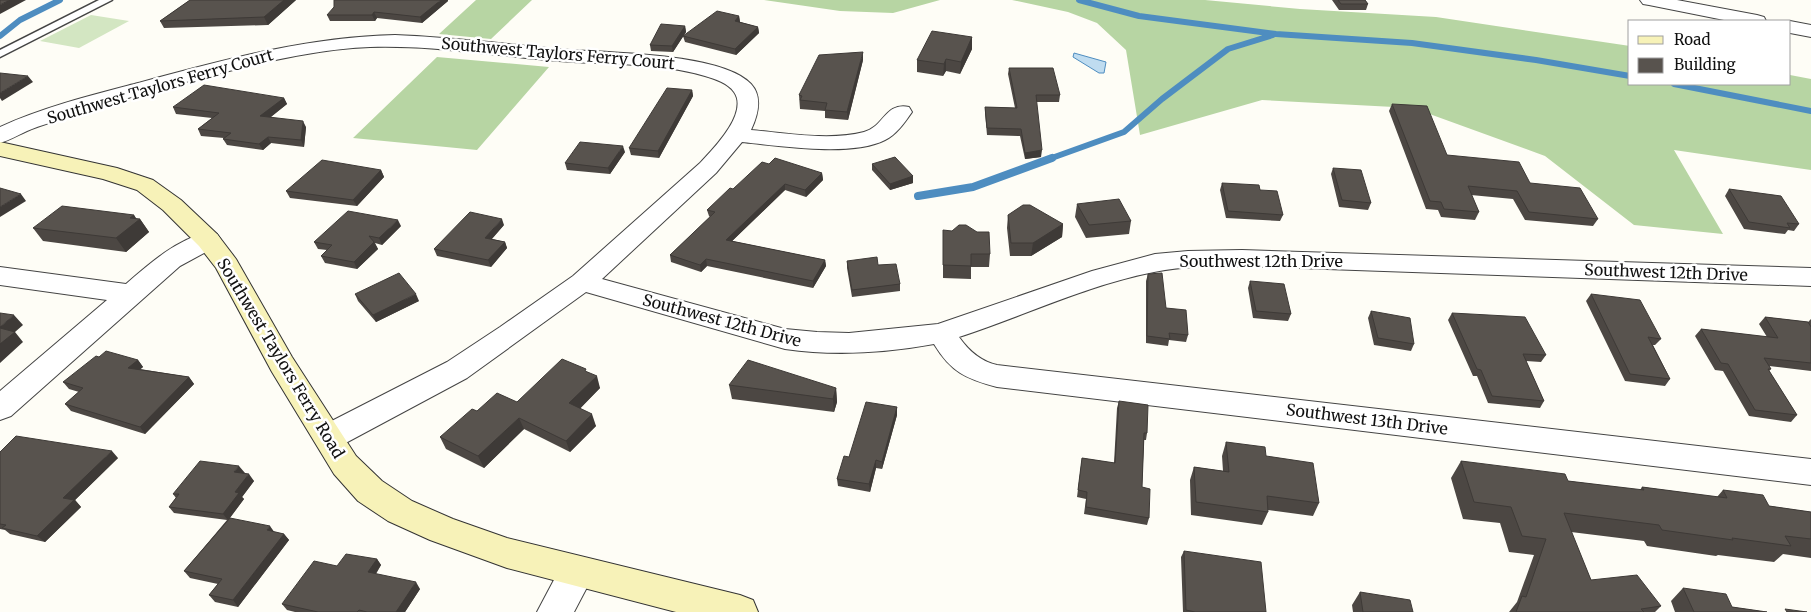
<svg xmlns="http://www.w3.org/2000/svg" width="1811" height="612" font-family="Merriweather,serif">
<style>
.green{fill:#d3e6c2}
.forest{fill:#b7d5a3}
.water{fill:#bfdcf0;stroke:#4e8dc0}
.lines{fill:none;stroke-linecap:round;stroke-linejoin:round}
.stream-far1{stroke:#4e8dc0;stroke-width:6}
.stream{stroke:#4e8dc0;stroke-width:8}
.lane-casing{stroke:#444;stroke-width:3}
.street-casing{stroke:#444;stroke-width:2}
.secondary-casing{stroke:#333;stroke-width:2}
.lane{fill:#fff;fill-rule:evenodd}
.street{fill:#fff;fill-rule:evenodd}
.secondary{fill:#f7f2b8;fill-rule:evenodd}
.wall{fill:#4c4743}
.shaded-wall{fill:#3e3a37}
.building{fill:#58534e;stroke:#3e3a37}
.labels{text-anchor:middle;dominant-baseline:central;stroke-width:5;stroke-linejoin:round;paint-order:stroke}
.street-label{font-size:16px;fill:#111;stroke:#fff}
</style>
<rect width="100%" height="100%" fill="#fefdf6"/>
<path class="green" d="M91 15 129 21 79 48 40 41Z"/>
<path class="forest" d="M476 0H532L491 39 439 34Z
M764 0H940L893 13 840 11Z
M1012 0H1205L1300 9 1436 17 1630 46V84H1790V75L1811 79V170L1674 150 1723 234 1634 225 1545 156 1413 108 1262 100 1140 135 1126 50 1097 23 1068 12Z
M437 57 549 67 477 150 353 138Z"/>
<path class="water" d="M1074 53 1106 62 1104 73H1099L1073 57Z"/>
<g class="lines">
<path class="stream-far1" d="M1079 0 1139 16 1276 34 1412 43 1536 60 1630 76
M0 36 20 20 60 0
M1674 84 1811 111
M1049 159 1124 132 1162 99 1228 49 1273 35"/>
<path class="stream" d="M918 196 973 187 1052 158"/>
<defs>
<path id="lane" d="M99 0H112L0 57V50Z"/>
<path id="street" d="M1640 0H1677L1757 15 1764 17 1766 21H1729L1649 5 1643 4Z
M1790 21 1811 25V37L1790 33Z
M395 35C450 37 504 44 558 49 602 53 721 52 751 84 763 97 758 115 751 130 785 133 830 141 864 132 884 127 885 102 909 107L912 112C905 122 896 135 885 140 852 157 780 146 742 142L716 173 602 279 785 329 817 332 849 333 938 324 1092 271 1155 254 1188 251 1242 250 1811 268V286L1242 266C1213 266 1183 266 1154 272 1087 285 1024 316 959 337 969 351 980 361 997 365L1811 459V485L997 387C966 379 951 372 934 344 885 353 834 356 785 349L586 292 467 378 340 446 329 449 318 446 313 437 318 428 447 362 500 327 573 276 700 163C713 149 749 113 734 92 728 83 715 79 705 76 658 62 607 65 559 61 496 56 433 45 370 47 321 49 272 60 225 72 173 85 121 99 71 116 56 121 41 125 27 131 18 135 10 140 0 143V127C43 107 92 95 138 83 223 60 307 37 395 35Z
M208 232 217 234 221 240 217 246 180 266 11 416 0 420V391L107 300 0 285V267L126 284C150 263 176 240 208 232Z
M577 556 590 561 595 572 574 612H537L564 561Z"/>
<path id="secondary" d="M0 142 117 168 153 180 181 200 217 234 236 259 292 357 356 456 382 481 412 501 453 519 507 538 740 595 753 600 758 612H676L507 568 430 540 388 521 358 501 334 474 272 372 216 268 199 246 163 210 137 190 103 179 0 156Z"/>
</defs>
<use href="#lane" class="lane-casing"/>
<use href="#street" class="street-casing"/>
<use href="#secondary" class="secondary-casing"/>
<use href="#lane" class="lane"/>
<use href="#street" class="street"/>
<use href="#secondary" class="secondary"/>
</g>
<path class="wall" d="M190 0H296L268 25 164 28 160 21Z
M1332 0H1365L1368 4 1366 10H1339Z
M448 1 422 23 377 18 375 21H330L327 15Z
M739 16 740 22 758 27 759 33 736 55 685 42 683 36Z
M685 26 686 32 673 52 651 51 650 45Z
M972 37V49L960 74 946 71 943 76 917 72V60Z
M863 60 848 120 825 118V111L800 109 799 95Z
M1009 68 1060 95 1059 102H1036L1041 157 1025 159 1020 136 987 135 985 113V107L1015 108 1008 74Z
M692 90 693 96 659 158 631 155 629 148Z
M284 98 287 104 271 117 306 127 304 147 271 143 263 150 227 145 223 139 224 138 201 136 198 129 212 118 176 114 173 107Z
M1392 104 1447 155 1530 183 1598 219 1593 226 1525 220 1513 199 1471 195 1479 212 1475 220 1441 217 1438 210 1426 209 1389 111Z
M625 152 610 174 567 170 565 163Z
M769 164 822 173 823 180 806 197 785 190 732 241 825 260 826 266 813 288 707 266 701 272 671 262 670 255 710 217 709 216 707 210Z
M872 164 913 176V183L890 190 872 170Z
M1333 168 1371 203 1368 210 1339 207 1331 174Z
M381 170 384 177 357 206 290 198 286 191Z
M1222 183 1260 190 1283 215 1280 221 1226 218 1220 190Z
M1729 189 1799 224 1794 231 1788 230 1785 234 1744 229 1725 196Z
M1077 204 1131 221 1129 234 1086 238 1075 217Z
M134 215 136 219H140L149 232 126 252 43 241 33 228Z
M1008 215 1063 224 1062 237 1031 256H1010L1007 228Z
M504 225 492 239 505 242 507 248 491 267 437 256 434 249Z
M401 226 382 245 375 243 378 249 357 269 325 263 321 256 327 250 318 249 314 242Z
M943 230 990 254 989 267H971V279L943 278Z
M847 261 878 265 900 284V291L852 297 847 268Z
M1148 274 1166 308 1188 335 1186 342 1169 340 1168 346 1146 343V281Z
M1250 281 1291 314 1288 321 1253 318 1248 288Z
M355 294 419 301 376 322 358 301Z
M1591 294 1661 339 1655 345H1653L1670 379 1665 386 1625 381 1586 301Z
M1371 311 1414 344 1411 351 1374 345 1368 318Z
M1452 313 1546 355 1541 362 1526 361 1544 401 1540 408 1488 403 1477 376H1473L1448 320Z
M1765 317 1808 322 1811 319V371L1769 366 1771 369 1769 371 1797 415 1791 422 1749 416 1723 371 1715 370 1695 336 1701 329 1767 337 1759 324Z
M99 357 138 360 143 367 140 369 189 377 194 384 145 434 71 411 65 404 79 392 69 389 63 382Z
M588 372 600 388 580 408 596 426 570 452 524 429 484 468 446 449 440 437 477 411 517 402Z
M729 385 836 388 837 402 834 412 732 399Z
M1119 401 1147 433 1146 440H1144L1142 487 1149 518 1147 525 1084 514 1086 499 1077 497 1082 458 1114 463 1117 408Z
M897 407V415L882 469 876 468 870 492 838 486 837 479 849 457Z
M1226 442 1266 456 1319 503 1313 516 1268 510V512L1262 525 1191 515 1190 480 1194 467 1223 471 1222 456Z
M0 452 118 458 75 500 81 507 45 542 10 534 5 530 0 529Z
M1461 461 1568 481 1640 490 1642 487 1717 497 1723 490 1769 506 1811 512V558L1783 554 1774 562 1718 555 1716 556 1647 546 1644 541 1571 532 1591 580 1661 606 1655 612H1509L1517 602 1534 555 1509 552 1500 523 1463 519 1451 478Z
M245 473 244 474 254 481 242 497 244 499 230 518 274 532 284 534 289 540 238 607 215 602 209 595 218 584 190 578 184 571 227 520 174 513 169 507 176 498 173 494Z
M1184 551 1266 612H1183L1181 557Z
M377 559 381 565 376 574 420 589 405 612H295L287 610 282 604 337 566Z
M1683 588 1732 607 1767 612H1675L1671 601Z
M1360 592 1413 612H1353L1352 605Z"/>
<path class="shaded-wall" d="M9 0H26L0 14V5Z
M284 0H296L268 25 264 17Z
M441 0H448V1L422 23 420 17Z
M374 12 377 18 375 21 372 15Z
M739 16 740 22 736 27 735 21Z
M685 26 686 32 673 52 672 46Z
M758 27 759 33 736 55 735 49Z
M972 37V49L960 74 961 62Z
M863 52V60L848 120 847 112Z
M946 59V71L943 76 944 64Z
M28 76 33 82 2 101 0 98V93Z
M692 90 693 96 659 158 658 151Z
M284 98 287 104 264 122 260 116Z
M303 121 306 127 304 147 301 140Z
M268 137 271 143 263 150 259 144Z
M623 146 625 152 610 174 608 168Z
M1042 150 1041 157 1025 159V153Z
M381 170 384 177 357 206 353 200Z
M822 173 823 180 806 197 805 190Z
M913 176V183L890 190V184Z
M785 184V190L727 246 726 240Z
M21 194 26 201 0 217V207Z
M134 215 138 221 140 219 149 232 126 252 116 238 130 218Z
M502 219 504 225 487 244 485 238Z
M398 220 401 226 382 245 379 238Z
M1063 224 1062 237 1031 256 1033 243Z
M374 242 378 249 357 269 354 262Z
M505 242 507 248 491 267 488 260Z
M706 259 707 266 701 272 700 265Z
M825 260 826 266 813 288V281Z
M416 294 419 301 376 322 373 315Z
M14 315 23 325 15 332 23 342 0 363V327Z
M138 360 143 367 134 375 128 368Z
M597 376 600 388 574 415 569 403Z
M189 377 194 384 145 434 140 427Z
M836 388 837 402 834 412 833 399Z
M897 407V415L882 469V462Z
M592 414 596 426 570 452 566 441Z
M519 418 524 429 484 468 478 456Z
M112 451 118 458 75 500 81 507 45 542 37 536 63 498Z
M876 460V468L870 492 869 484Z
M239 466 245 473 239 479 234 472Z
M249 474 254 481 242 497 244 499 228 520 223 514 235 492Z
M270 526 275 533 267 530Z
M284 534 289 540 238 607 233 600Z
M377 559 381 565 372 579 368 572Z
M416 582 420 589 405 612H396Z"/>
<path class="building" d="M0 0H9L0 5Z
M190 0H284L264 17 160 21Z
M334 0H441L420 17 374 12 372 15H327L334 7Z
M1338 0H1365L1368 4H1341Z
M717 11 739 16 735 21 758 27 735 49 683 36Z
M661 24 685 26 672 46 650 45Z
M932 31 972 37 961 62 946 59 944 64 917 60Z
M863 52 847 112 825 110 827 103 800 100 802 96 799 95 819 55Z
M1009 68H1053L1060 95H1036L1042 150 1025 153 1021 129 987 128 985 107 1017 108Z
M0 73 28 76 0 93Z
M204 85 284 98 260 116 303 121 301 140 268 137 259 144 223 139 231 133 198 129 219 113 173 107Z
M667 88 692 90 658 151 629 148Z
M1392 104 1427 106 1447 155 1519 162 1530 183 1580 188 1598 219 1529 212 1517 191 1468 186 1479 212 1444 209 1441 202 1430 201Z
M580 142 623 146 608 168 565 163Z
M895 157 913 176 890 184 872 164Z
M775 158 822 173 805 190 785 184 726 240 825 260 813 281 706 259 700 265 670 255 715 212 707 210 730 188 733 189 762 162 769 164Z
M322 160 381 170 353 200 286 191Z
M1333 168 1361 170 1371 203 1342 200Z
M1222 183 1259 185 1260 190 1277 191 1283 215 1228 211Z
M0 188 21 194 0 207Z
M1729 189 1781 196 1799 224 1787 223 1790 228 1749 222Z
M1119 199 1131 221 1089 225 1077 204Z
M1023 205H1030L1063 224 1033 243H1011L1008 215Z
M62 206 134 215 130 218 140 219 116 238 33 228Z
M348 211 398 220 379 238 369 236 374 242 354 262 321 256 332 245 314 242Z
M470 212 502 219 485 238 505 242 488 260 434 249Z
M959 225H966L977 232H989L990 254H971V266L943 265V230L952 231Z
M877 257 878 265 896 264 900 284 852 290 847 261Z
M399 273 416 294 373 315 355 294Z
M1162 273 1166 308 1186 310 1188 335 1169 333 1170 339 1147 336 1148 274Z
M1250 281 1284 284 1291 314 1256 311Z
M1591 294 1640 300 1661 339 1648 337 1670 379 1630 374Z
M1371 311 1410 318 1414 344 1378 338Z
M0 313 14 315 0 327Z
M1452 313 1525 317 1546 355 1523 354 1544 401 1492 396 1481 370 1477 369Z
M1765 317 1808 322 1811 327V363L1764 358 1771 369H1768L1797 415 1755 410 1728 364 1721 363 1701 329 1778 338Z
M0 328 15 332 0 344Z
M106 351 138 360 128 368 189 377 140 427 65 404 83 388 63 382 96 356 99 357Z
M562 359 586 369 585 371 597 376 569 403 592 414 566 441 519 418 478 456 440 437 472 409 477 411 497 393 517 402Z
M748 360 836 388 833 399 729 385Z
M1119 401 1148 405 1147 433H1144L1142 487 1150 489 1149 518 1086 507 1087 492 1078 490 1082 458 1115 463Z
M866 402 897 407 882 462 876 460 869 484 837 479 844 456 849 457Z
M16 436 112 451 63 498 74 500 37 536 2 528 6 525 0 524V452Z
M1226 442 1265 447 1266 456 1313 463 1319 503 1267 496 1268 512 1196 502 1194 467 1229 472Z
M200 461 239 466 234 472 249 474 235 492 239 493 223 514 169 507 179 494H173Z
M1461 461 1565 474 1568 481 1644 490 1642 487 1727 498 1723 490 1763 495 1769 506 1811 512V539L1785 536 1791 546 1732 538 1733 540 1662 530 1659 525 1564 513 1591 580 1637 575 1661 606 1641 609 1644 612H1516L1522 596 1526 597 1546 539 1522 536 1511 507 1474 502Z
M230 518 270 526 267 530 284 534 233 600 209 595 222 579 184 571Z
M1184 551 1261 562 1266 612H1195L1186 610Z
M346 554 377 559 368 572 416 582 396 612H367L359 610 357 612H318L282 604 314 561 337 566Z
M1683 588 1726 594 1732 607 1767 612H1694Z
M1360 592 1410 600 1413 612H1363Z
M1785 609 1807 612H1787Z"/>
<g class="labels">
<g class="street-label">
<text transform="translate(558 53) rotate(5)">Southwest Taylors Ferry Court</text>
<text transform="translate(160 86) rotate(-16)">Southwest Taylors Ferry Court</text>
<text x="1261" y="261">Southwest 12th Drive</text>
<text transform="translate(1666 272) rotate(2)">Southwest 12th Drive</text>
<text transform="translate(722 320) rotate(15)">Southwest 12th Drive</text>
<text transform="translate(281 358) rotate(59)">Southwest Taylors Ferry Road</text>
<text transform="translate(1367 419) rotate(7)">Southwest 13th Drive</text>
</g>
</g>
<rect x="1628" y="20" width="162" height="65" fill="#ffffff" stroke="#a0a0a0"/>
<rect x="1638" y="36" width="25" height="8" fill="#f7f2b8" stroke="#a0a0a0"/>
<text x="1674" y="45" font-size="15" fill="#111111">Road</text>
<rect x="1638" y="58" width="25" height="15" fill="#58534e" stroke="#a0a0a0"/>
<text x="1674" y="70" font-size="15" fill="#111111">Building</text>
</svg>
